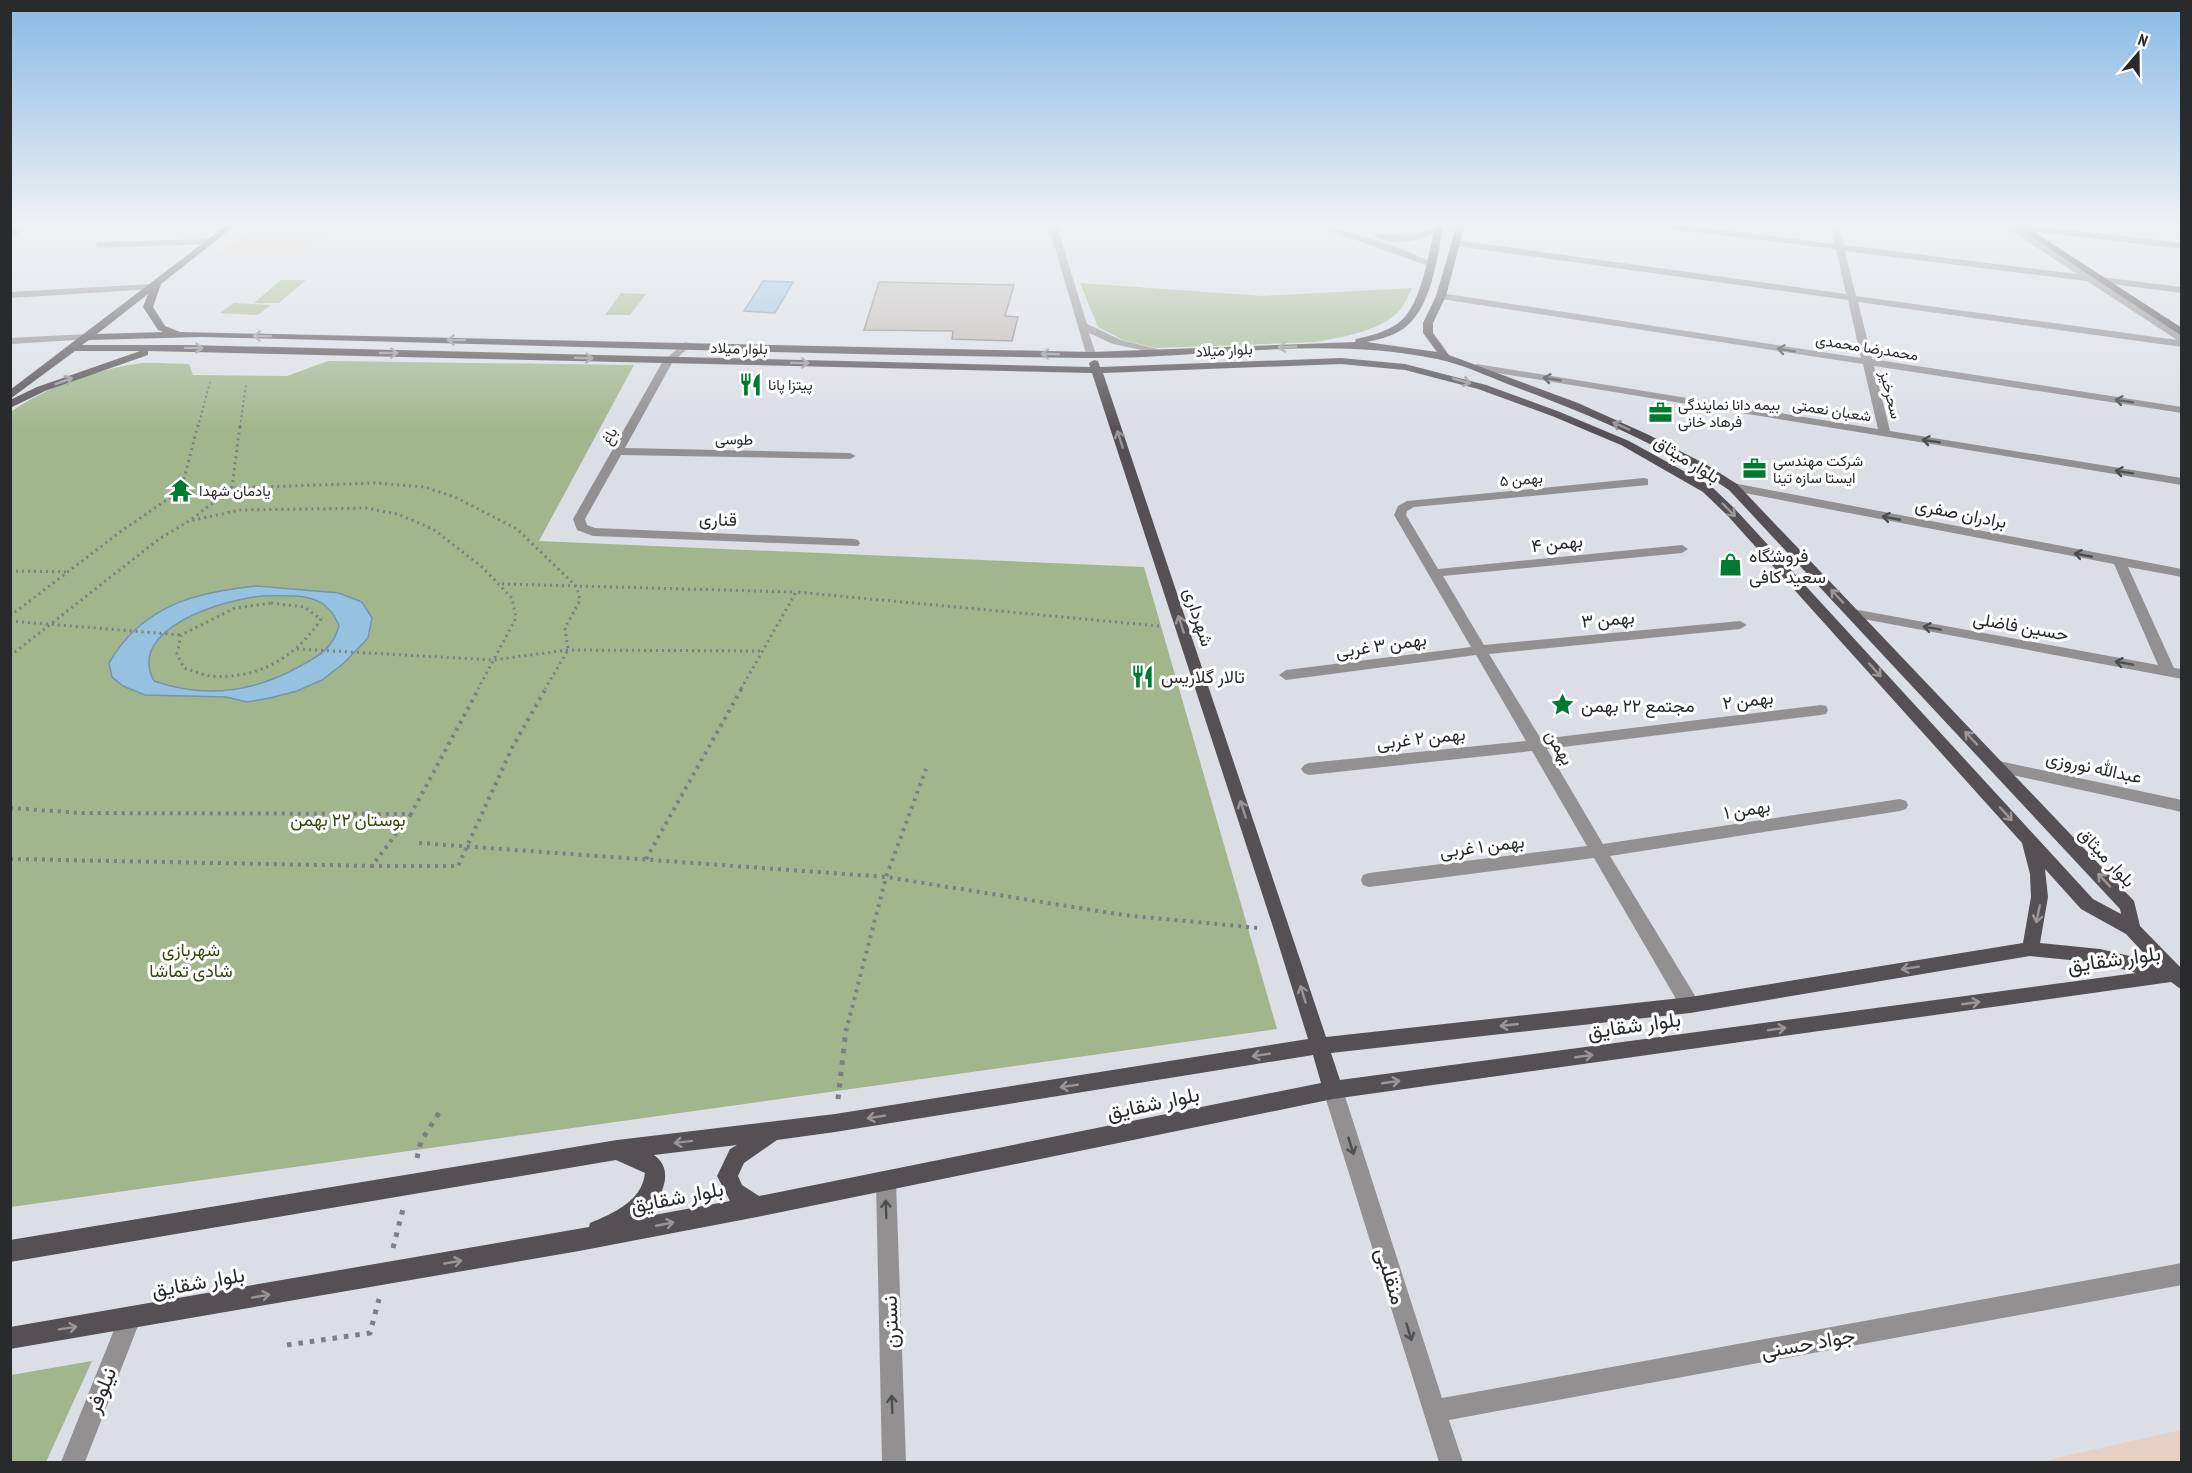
<svg xmlns="http://www.w3.org/2000/svg" width="2192" height="1473" font-family="'PT Sans Narrow',Vazirmatn,sans-serif">
<style>
.education{fill:#e6cfc4}
.green{fill:#a1b68d}
.water{fill:#97c1e0;stroke:#7694aa;stroke-width:1.5;fill-rule:evenodd}
.building{fill:#bfb9b5;stroke:#8a8481;stroke-width:1.5}
.lines{fill:none;stroke-linecap:round;stroke-linejoin:round}
.path-far3{stroke:#7c7f83;stroke-width:2;stroke-dasharray:2 3;stroke-linecap:butt}
.path-far2{stroke:#7c7f83;stroke-width:3;stroke-dasharray:2 4;stroke-linecap:butt}
.path-far1{stroke:#7c7f83;stroke-width:4;stroke-dasharray:3 5;stroke-linecap:butt}
.path{stroke:#7c7f83;stroke-width:5;stroke-dasharray:4.5 7;stroke-linecap:butt}
.minor{fill:#939092;fill-rule:evenodd}
.major{fill:#555053;fill-rule:evenodd}
.oneway{stroke:#999698}
.oneway2{stroke:#4d4e50}
.labels{text-anchor:middle;dominant-baseline:central;stroke-width:6;stroke-linejoin:round;paint-order:stroke}
.far-street-label{font-size:15px;fill:#282a2c;stroke:#fff}
.far-poi-label{font-size:15px;fill:#282a2c;stroke:#fff;text-anchor:start}
.street-label{font-size:18px;fill:#282a2c;stroke:#fff}
.poi-label{font-size:18px;fill:#282a2c;stroke:#fff;text-anchor:start}
.park-label{font-size:18px;fill:#324c0c;stroke:#fff}
.near-street-label{font-size:21px;fill:#282a2c;stroke:#fff}
</style>
<rect width="100%" height="100%" fill="#dbdfe5"/>
<path class="education" d="M256 224H332L296 256H218Z
M2181 1430V1462H2039Z"/>
<path class="green" d="M281 280H306L279 303H254Z
M1080 283 1262 296 1412 288C1408 296 1404 307 1397 313 1377 332 1342 337 1316 342L1156 348 1123 340 1098 327Z
M621 293 646 294 630 315H605Z
M234 303 271 305 258 315 220 313Z
M328 361 634 365 539 541 1144 567 1277 1029 11 1207 10 413C41 388 104 367 143 363 158 362 174 364 189 364L193 375 287 376Z
M92 1361 46 1462H11V1375Z"/>
<path class="water" d="M763 281 793 282 775 313 744 311Z
M257 586 339 593 362 602 372 618 368 638 344 663 322 680 297 691 270 698 247 702 226 697 145 695 123 686 112 677 109 663C142 606 195 592 257 586ZM263 596C296 596 326 591 339 626 337 632 335 639 331 643 325 653 311 660 302 665 255 692 205 699 154 681 125 628 226 599 263 596Z"/>
<path class="building" d="M879 282 1014 285 1005 316 1018 317 1012 341 952 339 953 331 864 330Z"/>
<g class="lines">
<path class="path-far3" d="M198 427 210 382
M240 427 246 384"/>
<path class="path-far2" d="M198 425 181 490 218 499
M232 488 240 425
M192 519 232 488 375 483 425 487 457 498 517 529 577 587 580 600 565 628 568 650 545 689
M10 571 68 572
M502 584 795 592
M271 603 304 607 321 619C297 657 257 680 211 676 202 675 193 671 184 668L177 654 181 635 235 608Z
M10 616 120 532 181 490
M10 621 181 635
M297 649 493 660 568 650 763 651
M10 656 159 539 189 521 240 510 366 508 397 514 433 529 482 567 512 598 516 618 478 689
M741 689 796 592 1159 626"/>
<path class="path-far1" d="M10 808 82 813 411 814 479 688
M411 814 372 866H458L513 746 546 688
M419 843 886 877 1123 915 1258 928
M10 859 372 866
M646 859 742 688
M846 1031 886 877 926 769"/>
<path class="path" d="M838 1099 846 1029
M417 1158 421 1141 439 1113
M393 1248 403 1209
M287 1345 370 1333 379 1299"/>
<path class="minor" d="M24 224H34L10 239V233Z
M1048 224H1056L1087 324 1121 340 1165 351V355L1113 344 1089 333 1096 355 1087 357Z
M1310 224H1322L1397 247 1434 263 1426 265Z
M1650 224H1674L1834 244 1830 224H1838L1844 245 2077 274 2007 228 1992 224H2017L2182 243V249L2021 230 2092 276 2182 287V293L2103 283 2182 334V347L1858 302 1872 359 2182 407V413L1874 366 1890 431 2182 478V485L1473 369 1472 367 1477 364 1878 429 1863 364 1441 299 1436 296 1441 293 1861 358 1848 300 1456 246 1452 243 1456 240 1846 294 1836 249 1654 227ZM1845 251 2087 281 2177 340 1856 296Z
M1439 225 1443 228 1442 230C1423 240 1394 248 1375 236L1379 233 1410 236Z
M214 239 215 241 211 244 98 248 94 245 98 242Z
M151 284 154 285V289L10 298V292Z
M87 334 91 335V339L10 344V338Z
M686 342 691 345 672 363 625 448 850 453 856 456 850 459 621 455 585 519 587 525 595 528 854 539 858 540 860 543 858 546 593 536 577 530 573 519 663 361Z
M1644 478 1648 479V485L1414 507 1407 511 1406 515 1438 569 1682 545 1688 549 1682 553 1443 576 1484 645 1740 621 1747 625 1740 629 1489 654 1541 739 1821 705 1826 706 1828 710 1826 714 1821 715 1547 749 1603 844 1900 799 1906 801 1908 805 1906 809 1900 811 1610 856 1697 999 1699 1005 1697 1011 1690 1013 1683 1011 1594 858 1369 887 1363 885 1361 880 1363 875 1369 873 1587 846 1532 751 1309 775 1304 773 1301 769 1304 765 1309 763 1526 741 1476 655 1286 680 1279 675 1286 670 1471 647 1394 515 1398 506 1407 501Z
M1733 483 2182 569V577L2128 567 2174 668 2182 669V679L1853 617 1846 613 1853 609 2158 665 2114 564 1729 490V484Z
M1999 761 2182 800V812L1994 771 1991 767 1994 763Z
M1333 1081 1340 1084 1343 1090 1442 1398 2182 1263V1285L1449 1420 1463 1462H1439L1323 1090 1326 1084Z
M886 1172 893 1175 896 1182 906 1462H882L876 1182 879 1175Z
M130 1307 138 1310 141 1318 85 1462H61L122 1310Z"/>
<path class="major" d="M228 224H237L161 284 153 307 165 326 180 332 1091 352 1355 342 1356 339C1370 336 1385 332 1397 324 1422 307 1428 253 1436 224H1444C1437 255 1433 301 1409 324 1398 335 1381 339 1367 342L1437 352 1423 333V323L1436 296 1457 224H1465L1446 296 1433 323V333L1449 355 1578 403 1649 435 1707 465 1737 484 2134 901 2140 926 2182 969V990L2171 982 1333 1099 757 1217 579 1251 10 1349V1327L589 1227 590 1223C614 1213 642 1201 645 1173L616 1160 10 1262V1240L617 1140 835 1114 1308 1039 1274 930 1092 373 148 351V355L45 391 10 408V400L37 387 140 351H75L10 399V390ZM148 294 143 307 158 330 163 332 97 334ZM201 337C496 344 791 354 1086 358 1203 359 1321 335 1437 359 1462 364 1487 376 1510 385 1586 413 1661 444 1729 490L2120 909 2121 914 2093 899 1735 509 1711 486 1629 441 1560 412 1486 385 1405 364 1341 358 1100 367 1098 361 1094 360 1089 363 1090 367 189 345H82L89 340ZM1341 364 1405 370 1478 389 1552 416 1621 445 1703 492 1727 515 2022 843 2030 874 2031 897 2023 943 1690 997 1326 1037 1103 373ZM2045 869 2081 909 2126 934 2151 961 2100 949 2040 943 2048 897ZM2030 956 2100 963 2136 973 1340 1080 1331 1053 1690 1013ZM1313 1055 1321 1083 759 1196 742 1185 738 1176 744 1163 777 1140 835 1132ZM737 1145 730 1149 717 1176 730 1201 643 1217C660 1202 677 1171 654 1155Z
M2012 224H2022L2182 328V336Z"/>
</g>
<defs><path id="oneway-shaft" d="M-6 0H5M1.5-3L5.5 0L1.5 3" fill="none" stroke-width="1.6" stroke-linecap="round" stroke-linejoin="round" transform="scale(1.5)"/></defs>
<g class="oneway">
<use href="#oneway-shaft" transform="translate(262 336) rotate(-179)"/>
<use href="#oneway-shaft" transform="translate(456 340) rotate(-179)"/>
<use href="#oneway-shaft" transform="translate(1287 347) rotate(177)"/>
<use href="#oneway-shaft" transform="translate(194 348) rotate(1)"/>
<use href="#oneway-shaft" transform="translate(389 353) rotate(1)"/>
<use href="#oneway-shaft" transform="translate(1050 354) rotate(-178)"/>
<use href="#oneway-shaft" transform="translate(584 358) rotate(2)"/>
<use href="#oneway-shaft" transform="translate(800 363) rotate(1)"/>
<use href="#oneway-shaft" transform="translate(64 381) rotate(-20)"/>
<use href="#oneway-shaft" transform="translate(1462 381) rotate(16)"/>
<use href="#oneway-shaft" transform="translate(1621 426) rotate(-156)"/>
<use href="#oneway-shaft" transform="translate(1120 439) rotate(-108)"/>
<use href="#oneway-shaft" transform="translate(1729 510) rotate(45)"/>
<use href="#oneway-shaft" transform="translate(1837 596) rotate(-133)"/>
<use href="#oneway-shaft" transform="translate(1181 624) rotate(-108)"/>
<use href="#oneway-shaft" transform="translate(1875 670) rotate(48)"/>
<use href="#oneway-shaft" transform="translate(1971 738) rotate(-133)"/>
<use href="#oneway-shaft" transform="translate(1243 809) rotate(-108)"/>
<use href="#oneway-shaft" transform="translate(2006 814) rotate(48)"/>
<use href="#oneway-shaft" transform="translate(2104 880) rotate(-133)"/>
<use href="#oneway-shaft" transform="translate(2038 914) rotate(102)"/>
<use href="#oneway-shaft" transform="translate(1910 968) rotate(171)"/>
<use href="#oneway-shaft" transform="translate(1303 994) rotate(-107)"/>
<use href="#oneway-shaft" transform="translate(1971 1003) rotate(-8)"/>
<use href="#oneway-shaft" transform="translate(1509 1025) rotate(174)"/>
<use href="#oneway-shaft" transform="translate(1777 1029) rotate(-8)"/>
<use href="#oneway-shaft" transform="translate(1261 1055) rotate(171)"/>
<use href="#oneway-shaft" transform="translate(1584 1056) rotate(-8)"/>
<use href="#oneway-shaft" transform="translate(1391 1082) rotate(-8)"/>
<use href="#oneway-shaft" transform="translate(1069 1086) rotate(171)"/>
<use href="#oneway-shaft" transform="translate(876 1117) rotate(171)"/>
<use href="#oneway-shaft" transform="translate(683 1142) rotate(173)"/>
<use href="#oneway-shaft" transform="translate(665 1224) rotate(-11)"/>
<use href="#oneway-shaft" transform="translate(453 1262) rotate(-10)"/>
<use href="#oneway-shaft" transform="translate(261 1296) rotate(-10)"/>
<use href="#oneway-shaft" transform="translate(68 1328) rotate(-9)"/>
</g>
<g class="oneway2">
<use href="#oneway-shaft" transform="translate(1786 350) rotate(-171)"/>
<use href="#oneway-shaft" transform="translate(1552 379) rotate(-171)"/>
<use href="#oneway-shaft" transform="translate(2124 401) rotate(-171)"/>
<use href="#oneway-shaft" transform="translate(1931 441) rotate(-171)"/>
<use href="#oneway-shaft" transform="translate(2124 472) rotate(-171)"/>
<use href="#oneway-shaft" transform="translate(1891 518) rotate(-169)"/>
<use href="#oneway-shaft" transform="translate(2083 555) rotate(-169)"/>
<use href="#oneway-shaft" transform="translate(1932 628) rotate(-170)"/>
<use href="#oneway-shaft" transform="translate(2124 663) rotate(-170)"/>
<use href="#oneway-shaft" transform="translate(1351 1146) rotate(73)"/>
<use href="#oneway-shaft" transform="translate(886 1209) rotate(-92)"/>
<use href="#oneway-shaft" transform="translate(1409 1332) rotate(73)"/>
<use href="#oneway-shaft" transform="translate(892 1404) rotate(-92)"/>
</g>
<linearGradient id="sky" x2="0" y2="1"><stop stop-color="#87b9e5"/><stop offset="0.52" stop-color="#eff1f3"/><stop offset="1" stop-color="#eff1f3" stop-opacity="0"/></linearGradient>
<rect width="2192" height="430" fill="url(#sky)"/>
<defs>
<symbol id="restaurant-bare" viewBox="-9 -9 18 18"><path d="M-5-6h1v4h1v-4h1v4h1v-4h1v5L-1.5 .5V6h-2V.5L-5-1ZM5-6V6H3V1.5H1.5Q1.5-4 5-6Z" fill="#007a31" stroke="#fff" stroke-width="2.5" paint-order="stroke"/></symbol>
<symbol id="office-bare" viewBox="-9 -9 18 18"><path d="M-6-3h4V-5.5h4V-3h4V5H-6ZM-1-4.5V-3h2v-1.5ZM-6 0V1H6V0Z" fill="#007a31" stroke="#fff" stroke-width="2.5" paint-order="stroke"/></symbol>
<symbol id="temple-bare" viewBox="-9 -9 18 18"><path d="M0-6L5-2H3V0L6.5 2.5H4V6H1.5V3h-3V6H-4V2.5H-6.5L-3 0V-2H-5Z" fill="#007a31" stroke="#fff" stroke-width="2.5" paint-order="stroke"/></symbol>
<symbol id="shop-bare" viewBox="-9 -9 18 18"><path d="M-5-2.5h2.3a2.7 3.5 0 0 1 5.4 0H5L5.5 6h-11ZM-1.5-2.5h3a1.5 2.3 0 0 0-3 0Z" fill="#007a31" stroke="#fff" stroke-width="2.5" paint-order="stroke"/></symbol>
<symbol id="sight-bare" viewBox="-9 -9 18 18"><path d="M0-6L1.8-2.2L6-1.7L2.9 1.2L3.7 5.4L0 3.3L-3.7 5.4L-2.9 1.2L-6-1.7L-1.8-2.2Z" fill="#007a31" stroke="#fff" stroke-width="2.5" paint-order="stroke"/></symbol>
</defs>
<g fill-rule="evenodd">
<use href="#restaurant-bare" x="734" y="368" width="33" height="33"/>
<use href="#office-bare" x="1644" y="396" width="33" height="33"/>
<use href="#office-bare" x="1738" y="452" width="33" height="33"/>
<use href="#temple-bare" x="164" y="474" width="33" height="33"/>
<use href="#shop-bare" x="1714" y="548" width="33" height="33"/>
<use href="#restaurant-bare" x="1126" y="660" width="33" height="33"/>
<use href="#sight-bare" x="1546" y="688" width="33" height="33"/>
</g>
<g class="labels">
<g class="far-street-label">
<text transform="translate(1867 347) rotate(9)">محمدرضا محمدی</text>
<text transform="translate(739 348) rotate(1)">بلوار میلاد</text>
<text transform="translate(1224 350) rotate(-3)">بلوار میلاد</text>
<text transform="translate(1891 395) rotate(76)">سحرخیز</text>
<text transform="translate(1832 410) rotate(9)">شعبان نعمتی</text>
<text transform="translate(609 436) rotate(-61)">باغ</text>
<text transform="translate(734 439) rotate(1)">طوسی</text>
<text transform="translate(1521 479) rotate(-5)">بهمن ۵</text>
</g>
<g class="far-poi-label">
<text x="768" y="384">پیتزا پانا</text>
<text x="1678" y="404">بیمه دانا نمایندگی<tspan x="1678" dy="17">فرهاد خانی</tspan></text>
<text x="1773" y="460">شرکت مهندسی<tspan x="1773" dy="17">ایستا سازه تینا</tspan></text>
<text x="199" y="490">یادمان شهدا</text>
</g>
<g class="street-label">
<text transform="translate(1687 459) rotate(32)">بلوار میثاق</text>
<text transform="translate(1961 513) rotate(11)">برادران صفری</text>
<text transform="translate(718 519) rotate(2)">قناری</text>
<text transform="translate(1557 543) rotate(-6)">بهمن ۴</text>
<text transform="translate(1199 617) rotate(72)">شهرداری</text>
<text transform="translate(1608 619) rotate(-5)">بهمن ۳</text>
<text transform="translate(2021 626) rotate(10)">حسین فاضلی</text>
<text transform="translate(1381 645) rotate(-8)">بهمن ۳ غربی</text>
<text transform="translate(1748 700) rotate(-7)">بهمن ۲</text>
<text transform="translate(1421 738) rotate(-6)">بهمن ۲ غربی</text>
<text transform="translate(1560 747) rotate(59)">بهمن</text>
<text transform="translate(2094 767) rotate(12)">عبدالله نوروزی</text>
<text transform="translate(1747 809) rotate(-9)">بهمن ۱</text>
<text transform="translate(1482 846) rotate(-7)">بهمن ۱ غربی</text>
<text transform="translate(2107 857) rotate(47)">بلوار میثاق</text>
</g>
<g class="poi-label">
<text x="1749" y="555">فروشگاه<tspan x="1749" dy="21">سعید کافی</tspan></text>
<text x="1161" y="676">تالار گلاریس</text>
<text x="1581" y="705">مجتمع ۲۲ بهمن</text>
</g>
<g class="park-label">
<text x="348" y="819">بوستان ۲۲ بهمن</text>
<text x="191" y="949">شهربازی<tspan x="191" dy="21">شادی تماشا</tspan></text>
</g>
<g class="near-street-label">
<text transform="translate(2114 959) rotate(-8)">بلوار شقایق</text>
<text transform="translate(1634 1025) rotate(-8)">بلوار شقایق</text>
<text transform="translate(1153 1103) rotate(-12)">بلوار شقایق</text>
<text transform="translate(677 1197) rotate(-11)">بلوار شقایق</text>
<text transform="translate(1391 1276) rotate(73)">منقلبی</text>
<text transform="translate(198 1282) rotate(-10)">بلوار شقایق</text>
<text transform="translate(890 1322) rotate(-92)">نسترن</text>
<text transform="translate(1808 1343) rotate(-10)">جواد حسنی</text>
<text transform="translate(101 1390) rotate(-68)">نیلوفر</text>
</g>
</g>
<rect width="2192" height="1473" fill="none" stroke="#282a2c" stroke-width="24"/>
<g transform="translate(2138 54) rotate(20)" stroke="#ffffff" stroke-width="4.5" paint-order="stroke">
<path d="M0-4.5L10 22L0 15L-10 22Z" fill="#282a2c"/>
<text y="-9" font-size="16" font-weight="bold" text-anchor="middle" fill="#282a2c">N</text>
</g>
</svg>
